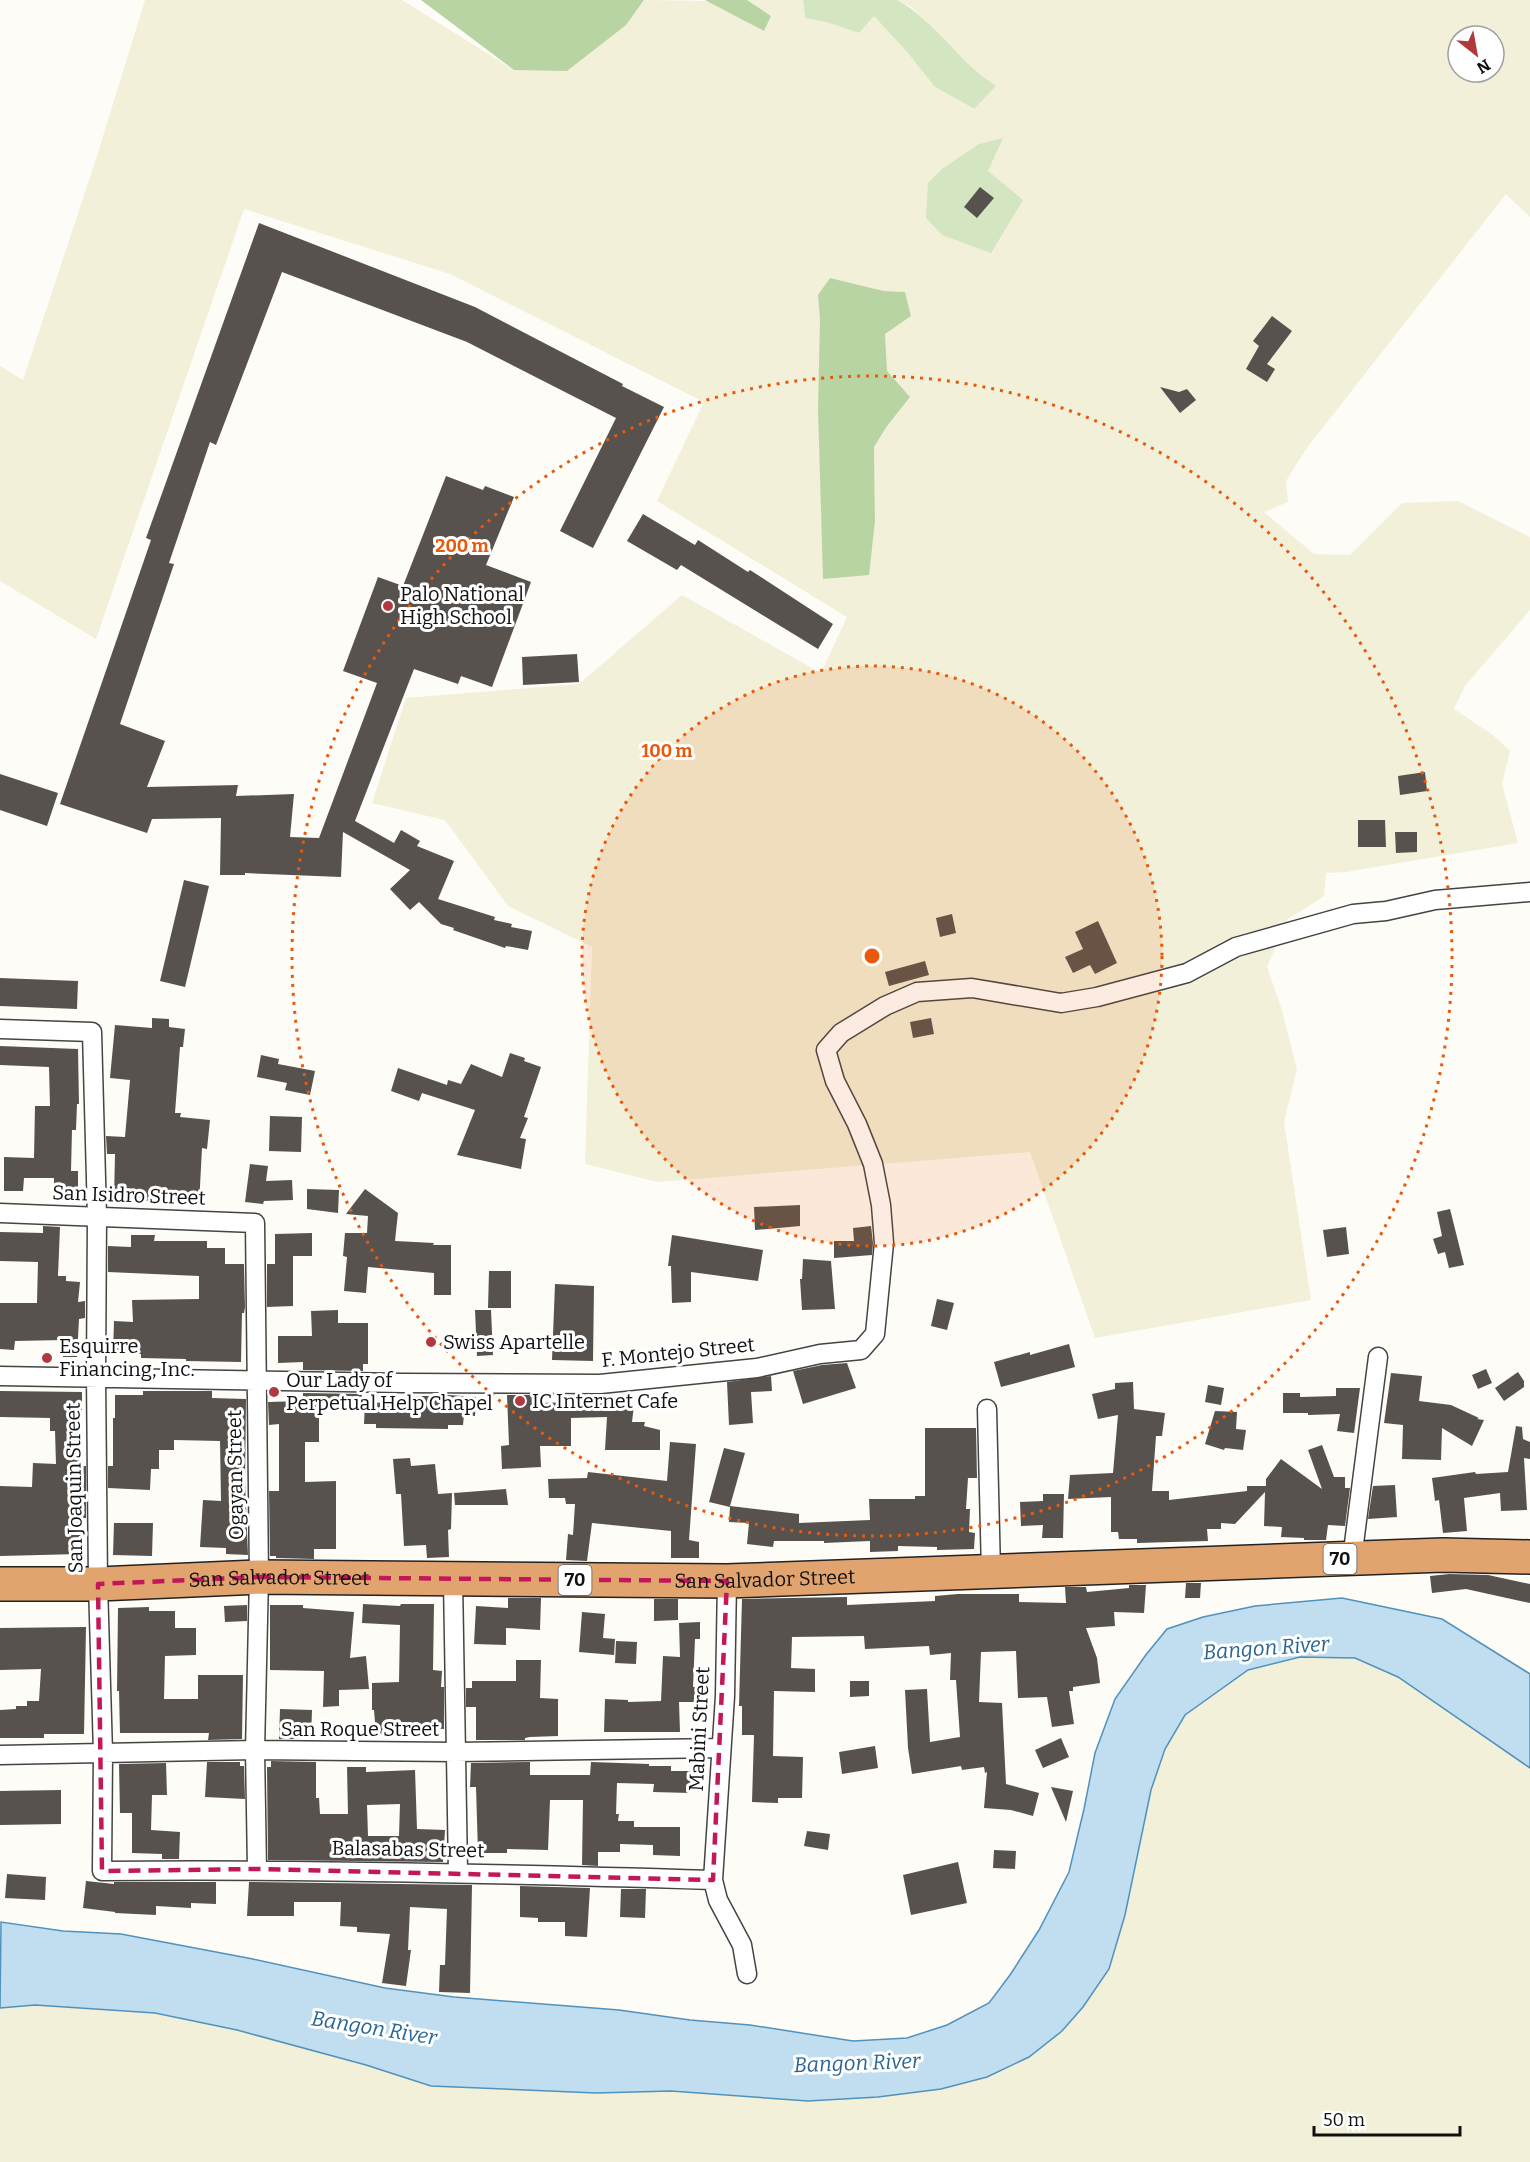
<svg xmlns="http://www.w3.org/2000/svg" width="1530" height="2162" font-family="Bitter,serif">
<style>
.farmland{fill:#f2f0d8;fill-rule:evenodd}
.green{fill:#d4e5c2}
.forest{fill:#b9d4a3}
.water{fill:#c0deef;stroke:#5092bd;stroke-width:1.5}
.building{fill:#58524e;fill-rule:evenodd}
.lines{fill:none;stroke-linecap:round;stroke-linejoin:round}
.street-casing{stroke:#444;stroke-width:21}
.highway-casing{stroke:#222;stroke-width:36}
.street{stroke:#fff;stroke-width:18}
.highway{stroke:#e2a46f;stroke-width:33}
.marked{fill:none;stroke:#c2185b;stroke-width:4.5;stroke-dasharray:12 8;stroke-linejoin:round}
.ring{fill:none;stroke:#e8590c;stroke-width:3;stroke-dasharray:3 6}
.poi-dot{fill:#b0393f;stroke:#fff;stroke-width:2}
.labels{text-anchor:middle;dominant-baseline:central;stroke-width:6;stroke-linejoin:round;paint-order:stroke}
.shield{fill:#fff;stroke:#585858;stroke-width:1.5}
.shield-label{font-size:18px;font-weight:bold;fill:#111}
.poi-label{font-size:20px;fill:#111;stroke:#fff;text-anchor:start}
.street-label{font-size:20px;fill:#111;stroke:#fff}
.water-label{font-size:21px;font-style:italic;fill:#286594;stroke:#fff}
.centre{fill:#e8590c;stroke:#fff;stroke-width:3}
.ring-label{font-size:18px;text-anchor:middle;font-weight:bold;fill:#e8590c;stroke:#fff;stroke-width:6;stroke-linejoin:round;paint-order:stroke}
</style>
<rect width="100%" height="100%" fill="#fefcf6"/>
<path class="farmland" d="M145 0H402L514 70 625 25 644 0 710 1 764 31 771 16 747 0H803L805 18 826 22 859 33 874 16 907 52 935 87 973 109 996 86 975 70 931 25 911 7 897 0H1530V217L1506 194 1306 449 1286 481 1288 502 1264 512 1314 554 1350 555 1402 503 1458 501 1530 537V610L1465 686 1454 709 1493 735 1510 751 1502 784 1518 843 1346 872 1326 873 1324 896 1287 920 1267 967 1281 1007 1297 1069 1284 1122 1311 1300 1095 1338 1030 1152 657 1182 585 1164 592 947 508 906 445 820 372 803 406 698 579 684 682 595 821 673 847 617 657 501 704 402 450 274 244 209 96 639 0 581V366L23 380 96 159ZM1458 36H1494V72H1458ZM1002 139 988 171 979 144ZM830 278 884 291 905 292 911 316 885 333 887 426 874 447 875 521 820 320 819 295Z
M1300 1657 1355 1658 1398 1677 1530 1768V2162H0V2008L35 2005 155 2013 237 2030 366 2065 431 2086 596 2093 671 2091 808 2101 878 2097 940 2089 1125 1915 1151 1790 1165 1749 1185 1715 1248 1670Z"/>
<path class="green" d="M803 0H897C928 17 948 45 974 69 981 75 989 81 996 86L974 109 935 87 907 52 874 16 859 33 826 22 805 18Z
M1003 138 988 171 1023 200 991 253 942 235 926 218 928 183 942 169 979 144Z"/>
<path class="forest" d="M421 0H644L626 25 567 71 514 70Z
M705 0H747L771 16 764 31Z
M830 278 884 291 905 292 911 316 885 334 887 371 910 397 887 426 874 447 875 521 869 575 823 579 818 409 820 320 818 295Z"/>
<path class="water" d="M1342 1598 1442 1619 1530 1674V1768L1398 1677 1355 1658 1300 1657 1248 1670 1185 1715 1165 1749 1151 1790 1125 1915 1109 1969 1083 2007 1062 2031 1029 2057 987 2077 941 2089 878 2097 808 2101 671 2091 596 2093 431 2086 366 2065 237 2030 155 2013 35 2005 0 2008 1 1922 63 1931 121 1934 253 1959 385 1988 454 1997 619 2010 690 2020 750 2025 853 2041 907 2038 947 2025 989 2003 1010 1975 1039 1930 1069 1872 1084 1809 1095 1753 1115 1699 1145 1656 1167 1629 1203 1617 1255 1606Z"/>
<path class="building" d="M980 187 994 198 977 218 964 207Z
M259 223 475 307 623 384 622 386 664 407 593 548 560 531 616 418 467 342 282 272 216 445 210 442 169 563 174 564 120 724 165 741 147 787 238 785 236 796 294 794 290 837 319 838 377 683 343 671 378 577 403 586 446 476 483 490 485 486 514 497 486 565 531 582 492 687 461 676 458 684 414 669 355 821 394 843 401 830 420 841 417 846 454 861 438 899 495 917 494 920 512 924 511 927 532 931 528 950 506 946 505 948 453 930 454 928 441 924 419 902 410 910 390 889 410 870 343 832 341 877 245 873V875H220L221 818 152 819 147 833 60 804 151 540 146 538Z
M1272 316 1292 331 1267 364 1275 369 1267 382 1246 369 1259 346 1253 341Z
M1160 387 1179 392 1187 389 1196 400 1180 413Z
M643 514 695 545 698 540 748 572 750 570 833 624 818 649 681 565 677 570 627 541Z
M577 654 579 682 523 685 522 657Z
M1425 772 1427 791 1400 795 1398 776Z
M0 774 58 793 47 826 0 810Z
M1358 820H1385L1386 847H1358Z
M1395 832H1417V852L1396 853Z
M184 880 209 886 185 987 160 981Z
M952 914 956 933 940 937 936 918Z
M1098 921 1117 963 1095 974 1090 965 1073 973 1065 957 1083 949 1075 932Z
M925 961 929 975 889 986 885 972Z
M0 978 78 981 77 1009 0 1006Z
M152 1018 169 1019V1027L185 1029 183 1047H180L175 1113H181L180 1117 210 1120 207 1149 202 1148 199 1205 179 1204 180 1193 149 1191V1201L114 1200 115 1154H107L106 1136 125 1137 130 1080 110 1078 115 1025 152 1028Z
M931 1018 934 1034 913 1038 910 1022Z
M0 1046 78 1049 79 1104H77L76 1130H72L71 1171H78V1200H54V1178H24L23 1191H4V1157L34 1158 35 1106H50L49 1067 0 1065Z
M510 1053 525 1058 524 1061 541 1067 524 1117 528 1118 520 1138 526 1139 521 1169 457 1155 475 1110 422 1093 419 1101 391 1091 398 1068 447 1085 448 1080 461 1084 471 1064 502 1077Z
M261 1055 279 1059 278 1064 315 1071 310 1095 285 1090 287 1083 257 1077Z
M270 1116 302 1117 301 1152 269 1151Z
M250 1164 268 1166 266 1181 292 1180 293 1200 264 1201 263 1204 245 1202Z
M307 1189 339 1190 338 1213 307 1209Z
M365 1189 398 1213 395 1241 434 1243 433 1245H451V1295H434V1273L368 1267 366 1293 344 1291 347 1257 343 1256 345 1233H367L368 1216 346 1214Z
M800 1205V1226L755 1230 754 1207Z
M1450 1209 1464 1265 1449 1268 1445 1252 1438 1254 1433 1239 1442 1236 1437 1212Z
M43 1226 60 1227 58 1276H66V1281L80 1282 78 1302 85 1301V1318L79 1319 77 1357H63V1340L15 1341 14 1350 0 1349V1303H37L38 1262 0 1261V1232L43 1233Z
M871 1226 873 1243 872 1255 834 1258V1241H854L853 1228Z
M1346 1227 1349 1254 1327 1257 1323 1230Z
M312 1233V1256H293V1306L267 1307V1264H275V1234Z
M131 1235H155L154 1241H207V1248H225V1264H244L245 1307 244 1313H242L241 1362 186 1361V1359L141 1358V1354L113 1353 114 1321 133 1322 132 1300 199 1299V1276L108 1272V1246L131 1247Z
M672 1235 763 1250 758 1281 691 1272V1302L672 1303 671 1266H668Z
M803 1259 831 1261 835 1309 802 1310 800 1279H802Z
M489 1271H511V1308H488Z
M555 1284 594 1286 593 1361 552 1360Z
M937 1299 954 1303 947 1330 931 1326Z
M338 1310V1323H368V1364H363V1371L303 1370V1362L278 1363V1336H312L311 1311Z
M475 1310H491L493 1355 477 1356Z
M1069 1344 1075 1367 1001 1387 994 1362 1030 1352V1355Z
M847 1363 856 1388 803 1404 793 1371 822 1365Z
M1486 1369 1492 1383 1478 1389 1472 1375Z
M1518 1372 1524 1381V1387L1504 1401 1495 1388Z
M1391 1373 1422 1376 1419 1401 1451 1405 1479 1418 1477 1419 1484 1420 1472 1446 1442 1428 1441 1460 1402 1459 1403 1425 1384 1423Z
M771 1376 772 1391 751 1392 753 1423 729 1425 727 1382Z
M1133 1382 1134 1409 1165 1413 1162 1436H1156L1152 1491H1169V1500L1247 1491V1486H1266V1479L1281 1459 1322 1489 1308 1450 1322 1445 1334 1477H1345V1488H1350L1345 1526 1328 1525 1326 1540H1304V1538L1281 1537 1282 1527 1264 1526 1265 1492 1235 1524 1221 1523V1529H1207L1208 1541 1137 1543V1539H1119L1118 1532H1111V1497L1068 1499 1070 1475 1113 1473 1118 1415 1098 1419 1092 1394 1115 1389V1383Z
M1208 1385 1224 1388 1221 1405 1205 1402Z
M1336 1388H1360L1354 1433 1337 1431 1340 1414 1308 1415V1413H1283V1393H1300V1397L1336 1396Z
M0 1391 82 1392V1410H78L80 1466H86V1518H81L80 1554 0 1556V1486L32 1487 33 1463 56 1464 55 1431H50V1418L0 1417Z
M143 1391H212V1398L246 1399 245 1482 248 1555 226 1554V1548L200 1547 203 1500 221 1501 220 1441 174 1440V1450H159V1469H151L150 1490 108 1488V1466H113V1418H115V1395H143Z
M303 1393 362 1394 361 1410H319V1442H305V1482L336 1481V1549H314V1559L276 1558V1556H270L269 1491H279V1424L269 1425 268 1402 303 1401Z
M435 1394 476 1397 475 1416 464 1415 463 1425H448V1429L376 1428V1424H364L365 1402 408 1404 409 1396H435Z
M507 1395H534V1403L587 1402V1397H605V1403L634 1405 632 1422H645L644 1426 660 1430V1450H605L607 1417 571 1418V1446H540L541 1467 502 1469 501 1446 509 1445Z
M1215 1411 1237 1412 1236 1429 1246 1430 1243 1450 1225 1448 1224 1450 1205 1444Z
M1516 1426 1522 1427 1523 1439 1530 1442V1459L1524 1458 1527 1510 1501 1511 1500 1493 1464 1498 1467 1531 1443 1533 1439 1500 1435 1501 1432 1478 1475 1472 1476 1474 1508 1472Z
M925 1428H976L977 1478H968L966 1509H970L969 1532 975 1533 974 1549 937 1550V1547L898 1546V1551L870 1552V1541L824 1543V1541H774L773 1547 747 1544 749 1523 729 1522 730 1507 709 1502 724 1448 745 1453 730 1506 799 1514V1523L870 1520 869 1499H915V1496H925Z
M670 1442 696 1444 689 1540 699 1542V1558H671V1531L592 1523 587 1561 566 1560 568 1534 573 1535 575 1504H566L565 1498H549L548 1479 587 1478 588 1472 667 1481Z
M410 1458 411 1466 435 1464 438 1494 452 1493 451 1529 448 1530 449 1557 427 1558 426 1545 404 1546 401 1494H396L393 1459Z
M1395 1485 1397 1517 1368 1519 1373 1486Z
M506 1489 508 1505H455L454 1493Z
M1043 1494H1064L1063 1538H1042L1043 1525 1021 1526 1020 1502 1043 1501Z
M114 1523H153L152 1556 113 1555Z
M1449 1574 1488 1575 1530 1584V1603L1466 1589 1432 1593 1430 1576Z
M1186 1583H1201L1200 1598H1185Z
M1129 1585H1146L1144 1613 1114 1612 1115 1626 1086 1628 1097 1658 1100 1683 1073 1687V1691H1069L1074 1724 1052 1727 1047 1697 1018 1698 1016 1651 981 1652 979 1702 1002 1703 1006 1784 1039 1793 1033 1816 1011 1810 984 1808 987 1772 985 1773 984 1767 962 1770 961 1766 912 1774 908 1748 905 1690 927 1689 930 1742 960 1737 956 1680H950L951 1653 930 1655 929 1646 865 1649 864 1636 792 1637 791 1668 815 1669V1692L774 1691 773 1756 803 1757 802 1798H778V1803L752 1802 754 1735H742V1706H739L742 1599 847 1597V1605L935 1601V1596L958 1594H1019V1602L1066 1603 1065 1587H1086L1087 1592 1129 1588Z
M508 1598H541L540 1630 506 1628V1645L474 1644 476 1606 508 1608Z
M654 1599H678V1620L654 1621Z
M363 1604 400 1606 401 1604H434L433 1670 442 1671 441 1687H444V1729L426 1728V1732L376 1734 374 1710H372V1683L399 1682 400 1625 362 1623Z
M247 1605V1621L225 1622 224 1606Z
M270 1605H303V1608L354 1612 350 1658 366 1656 369 1689 339 1690V1706L323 1707 324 1671 270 1670Z
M149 1607V1611H175V1628H196V1655L165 1656 164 1699H198V1675H243L242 1739 208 1740 209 1733H120L119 1691H117L118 1608Z
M582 1612 605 1614 603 1638 615 1639 614 1655 579 1652Z
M700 1622V1639H695L693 1687 708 1686 709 1702H679L680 1732H604L605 1699 628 1700V1702L661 1701 663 1656 680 1657 679 1623Z
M86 1627 84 1734H44V1738H0V1710L16 1709V1706H27V1701H39L41 1669 0 1670V1628Z
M616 1641 637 1642 636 1664 615 1663Z
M516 1660H541L540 1698 558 1699V1736L530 1737 525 1738V1740H476V1707H466V1688H472V1681H516Z
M850 1681H869V1696L850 1697Z
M280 1709 312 1710 311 1739H279Z
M1061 1738 1069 1757 1043 1768 1035 1750Z
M875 1746 878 1768 842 1774 839 1752Z
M271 1761 316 1762V1798H319L320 1814H348L347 1767H366V1772L415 1770 417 1829 445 1830 443 1862 268 1860 267 1767H271ZM400 1804 399 1836H368L367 1805Z
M207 1762H240V1766H244L245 1799 205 1797Z
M530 1762V1775H590L591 1762 649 1764V1766H671V1771H691L690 1793 653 1792 654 1784 617 1783 616 1814H619L618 1821H634V1827H680V1856L653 1855V1845L620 1844V1852H598V1866L582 1865 583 1800H550L548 1850 507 1849V1853H478L476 1787H470L471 1763Z
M166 1763 167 1795H152L151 1830 180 1832 179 1859H162V1854L132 1853V1813H120L119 1764Z
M1051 1787 1073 1791 1066 1822Z
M61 1790V1824L0 1825V1791Z
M807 1831 830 1834 828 1850 804 1846Z
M994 1850 1016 1851 1015 1869 993 1868Z
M958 1862 967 1903 911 1915 903 1875Z
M7 1874 46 1877 45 1900 5 1898Z
M86 1881 114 1884V1882H216V1904L191 1903V1908L156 1906V1915L115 1913V1912L83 1908Z
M249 1882 472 1885 470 1993 439 1992 440 1965H445L447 1909 410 1907 408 1950H411L406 1986 382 1983 390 1934 357 1932V1927L340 1926 341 1902H294V1916H247Z
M520 1886 590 1888 587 1937 565 1936V1922H538V1918L520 1917Z
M621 1889H646L645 1918 620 1917Z"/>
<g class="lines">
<defs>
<path id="street" d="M0 1029 92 1032 97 1216 96 1376 98 1584 103 1753 102 1871C306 1869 509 1874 713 1880
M0 1213 255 1223 259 1577 255 1750 257 1869
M0 1376 402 1383 600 1384 757 1368 820 1354 861 1350 875 1334 884 1243 881 1205 873 1164 857 1124 835 1081 826 1050 841 1033 885 1006 917 992 972 988 1061 1003 1097 997 1187 973 1236 947 1353 914 1386 911 1435 900 1530 892
M987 1409 991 1572
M1352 1559 1378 1357
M453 1580 458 1872
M727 1581 725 1696 713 1880 718 1900 742 1945 747 1974
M0 1755 255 1750 455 1752 720 1748"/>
<g id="highway">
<path id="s1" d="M0 1584H98L259 1577 727 1581 1443 1555 1530 1557"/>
</g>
</defs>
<use href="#street" class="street-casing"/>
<use href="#highway" class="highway-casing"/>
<use href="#street" class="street"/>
<use href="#highway" class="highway"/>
</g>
<path class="marked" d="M259 1577 727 1581 713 1880 257 1869 102 1871 98 1584Z"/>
<circle cx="872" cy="956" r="290" fill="#e8590c" fill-opacity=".12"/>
<g class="ring">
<circle cx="872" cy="956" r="290"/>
<circle cx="872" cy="956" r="580"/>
</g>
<g class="poi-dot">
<circle cx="388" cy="606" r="6"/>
<circle cx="431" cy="1342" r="6"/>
<circle cx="47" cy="1358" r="6"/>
<circle cx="274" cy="1392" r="6"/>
<circle cx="520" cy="1401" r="6"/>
</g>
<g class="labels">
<g class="shield">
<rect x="1323.5" y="1544" width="33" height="30" rx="4.5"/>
<rect x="558.5" y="1565" width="33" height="30" rx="4.5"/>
</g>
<g class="shield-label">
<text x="1340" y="1559">70</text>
<text x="575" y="1580">70</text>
</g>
<g class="poi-label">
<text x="400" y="594">Palo National<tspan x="400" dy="23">High School</tspan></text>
<text x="443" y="1342">Swiss Apartelle</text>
<text x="59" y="1346">Esquirre<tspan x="59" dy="23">Financing, Inc.</tspan></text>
<text x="286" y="1380">Our Lady of<tspan x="286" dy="23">Perpetual Help Chapel</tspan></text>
<text x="532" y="1401">IC Internet Cafe</text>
</g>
<g class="street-label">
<text transform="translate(129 1195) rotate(2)">San Isidro Street</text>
<text transform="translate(678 1352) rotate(-6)">F. Montejo Street</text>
<text transform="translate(235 1475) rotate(-91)">Ogayan Street</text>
<text transform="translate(74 1488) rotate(-91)">San Joaquin Street</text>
<text stroke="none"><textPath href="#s1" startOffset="279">San Salvador Street</textPath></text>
<text stroke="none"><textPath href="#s1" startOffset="765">San Salvador Street</textPath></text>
<text x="360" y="1729">San Roque Street</text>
<text transform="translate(699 1729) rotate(-87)">Mabini Street</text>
<text transform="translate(408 1849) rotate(1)">Balasabas Street</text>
</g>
<g class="water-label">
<text transform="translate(1266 1648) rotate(-4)">Bangon River</text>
<text transform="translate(374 2028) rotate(9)">Bangon River</text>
<text transform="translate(857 2063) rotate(-2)">Bangon River</text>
</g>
</g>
<circle cx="872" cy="956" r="9" class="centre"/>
<g class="ring-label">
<text x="462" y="552">200 m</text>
<text x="667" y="757">100 m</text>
</g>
<g transform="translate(1476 54) rotate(149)"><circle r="28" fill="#ffffff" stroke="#a0a0a0" stroke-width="1.5"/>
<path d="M0-4.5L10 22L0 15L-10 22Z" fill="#b0393f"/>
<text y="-9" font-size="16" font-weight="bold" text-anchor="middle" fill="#111111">N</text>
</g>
<path d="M1314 2126v9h146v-9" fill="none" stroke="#111111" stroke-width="3"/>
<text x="1323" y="2126" font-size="18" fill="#111111" stroke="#ffffff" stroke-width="4.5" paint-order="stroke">50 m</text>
</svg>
